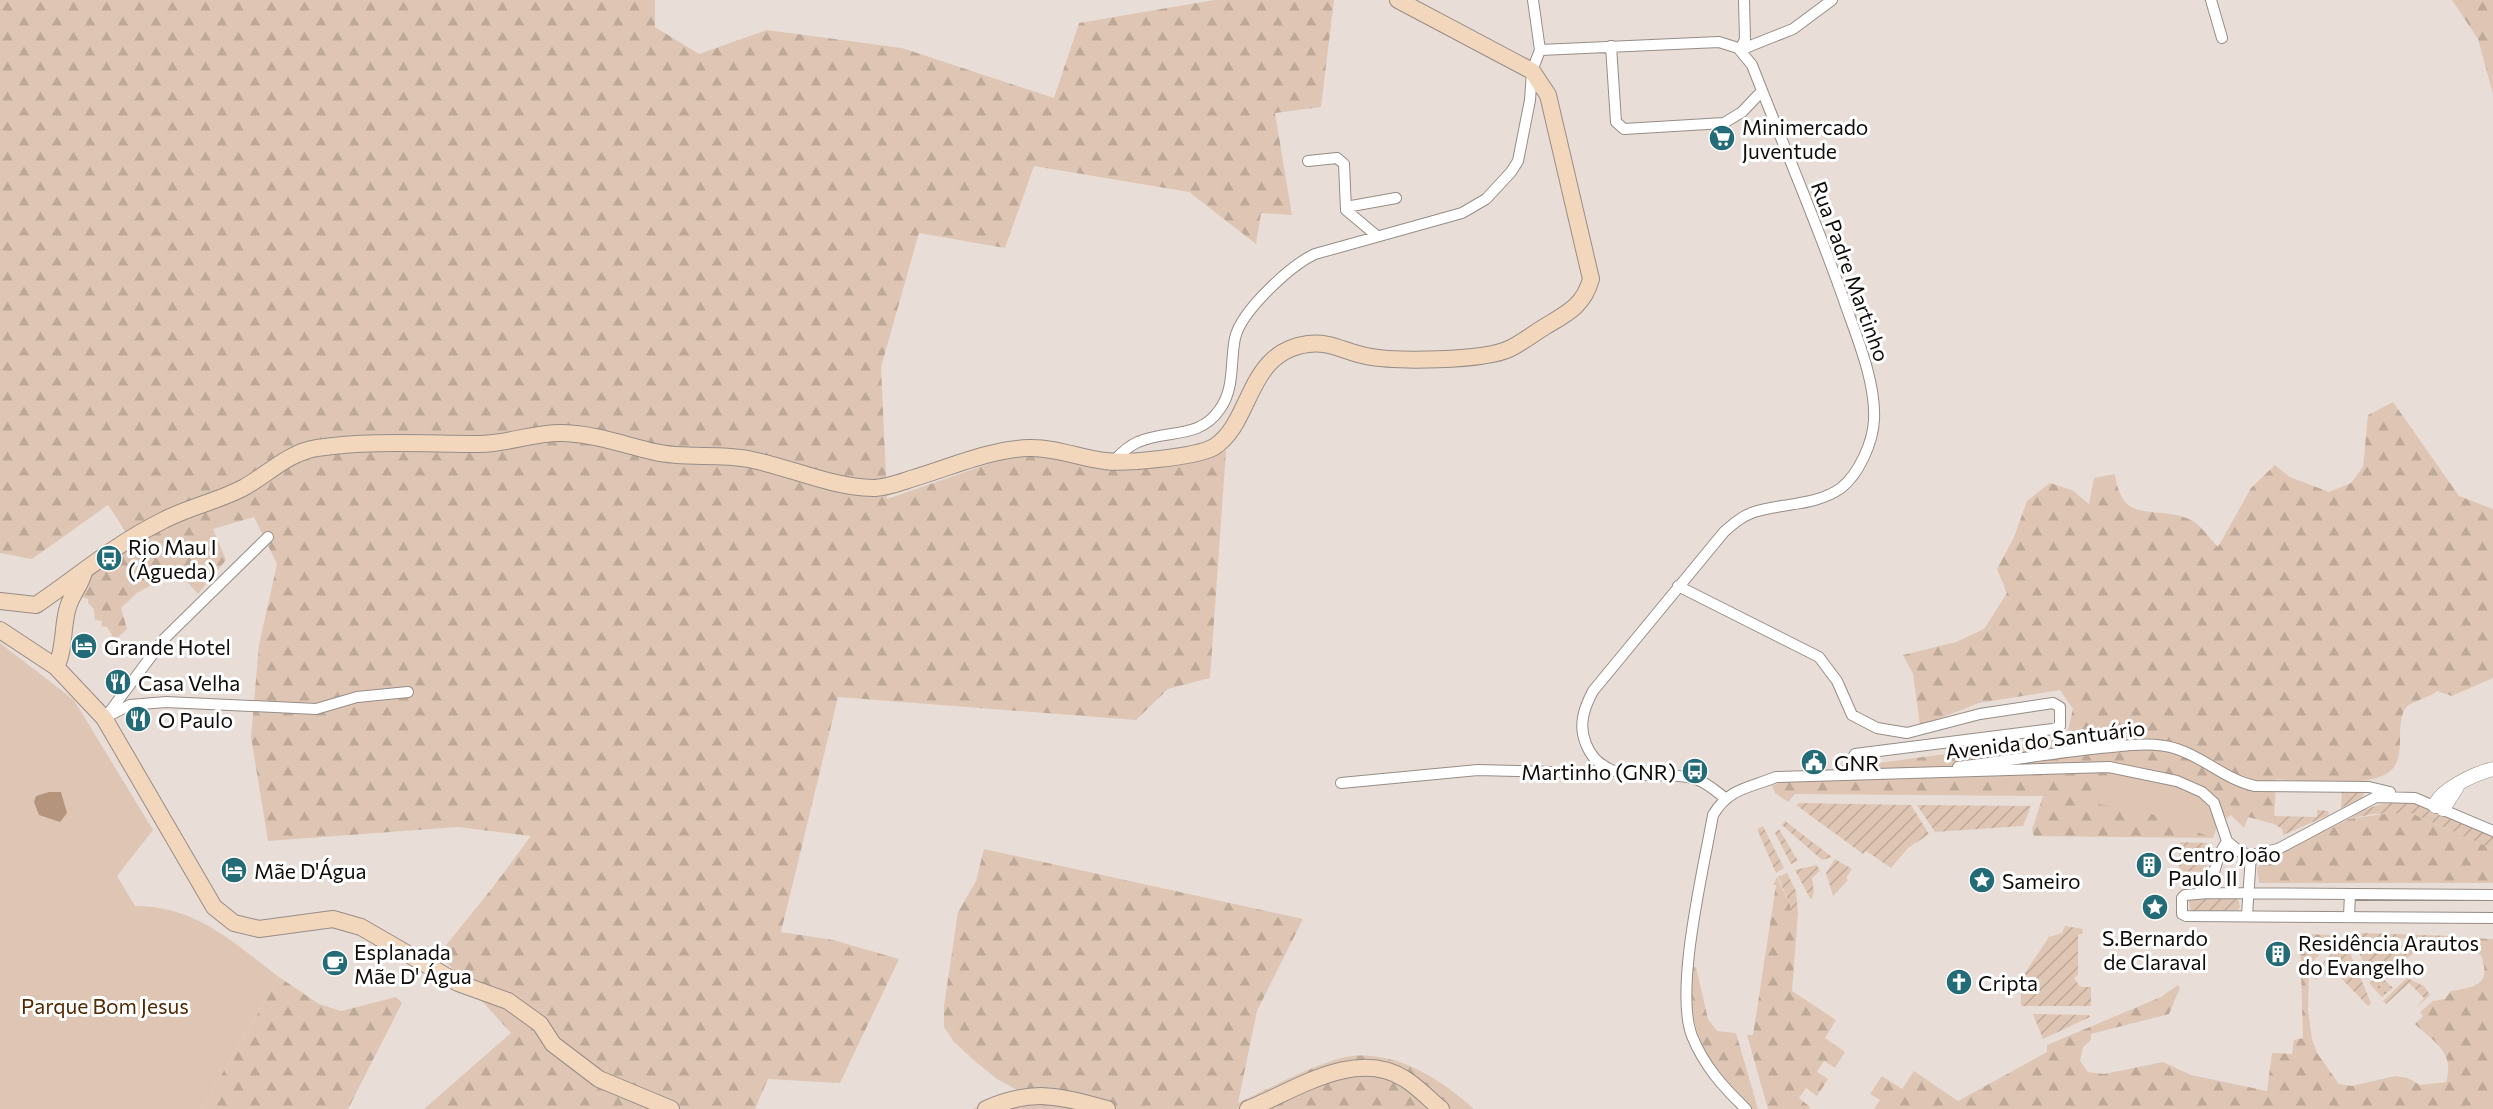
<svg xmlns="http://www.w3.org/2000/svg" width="2493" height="1109" font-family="Commissioner,sans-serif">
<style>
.grass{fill:url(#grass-dots)}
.forest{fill:url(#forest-firs)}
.park{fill:#dfc6b4}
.garden{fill:url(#garden-furrows)}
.water{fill:#b5947d}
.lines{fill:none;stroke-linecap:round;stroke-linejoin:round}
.minor-casing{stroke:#978d87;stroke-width:12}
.tertiary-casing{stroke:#978d87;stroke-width:15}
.secondary-casing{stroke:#978d87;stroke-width:18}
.minor{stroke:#fff;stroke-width:10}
.tertiary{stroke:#fff;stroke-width:14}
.secondary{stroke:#f3d7bd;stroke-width:16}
.labels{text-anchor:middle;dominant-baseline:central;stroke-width:6;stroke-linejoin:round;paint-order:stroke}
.poi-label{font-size:21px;fill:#0f0c0a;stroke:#fff;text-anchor:start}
.street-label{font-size:21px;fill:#0f0c0a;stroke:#fff}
.park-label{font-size:21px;fill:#542800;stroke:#fff}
</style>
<defs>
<pattern id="grass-dots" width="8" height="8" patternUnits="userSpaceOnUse" patternTransform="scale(1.5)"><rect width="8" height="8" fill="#dfc6b4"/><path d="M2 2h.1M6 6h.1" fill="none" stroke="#bea999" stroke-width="1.8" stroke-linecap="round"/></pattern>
<pattern id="forest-firs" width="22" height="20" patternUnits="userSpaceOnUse" patternTransform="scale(1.5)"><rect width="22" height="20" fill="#dfc6b4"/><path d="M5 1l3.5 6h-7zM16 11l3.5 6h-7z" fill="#bea999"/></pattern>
<pattern id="garden-furrows" width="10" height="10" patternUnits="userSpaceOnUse" patternTransform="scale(1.5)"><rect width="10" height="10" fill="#dfc6b4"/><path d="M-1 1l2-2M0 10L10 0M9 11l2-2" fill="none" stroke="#bea999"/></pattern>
</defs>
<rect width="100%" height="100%" fill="#e8ded7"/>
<path class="grass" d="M2381 977 2393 988 2382 997 2369 983 2375 978Z"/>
<path class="forest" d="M0 0H655V27L699 54 767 30 902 48 1054 98 1079 23 1214 0H1334L1321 107 1275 113 1292 215 1261 213 1256 244 1189 192 1034 166 1005 248 919 233 881 367 887 499 1014 455 1028 453 1126 466 1226 451 1210 678 1168 689 1136 720 838 697 781 932 833 940 899 959 840 1083 768 1079 755 1109H424L511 1033 439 954 493 887 531 836 458 827 268 841 251 737 259 645 277 564 254 517 213 529 226 560 198 594 177 571 137 593 121 608 127 629 115 640 107 627 101 626 102 621 95 620 94 609 88 603V599L81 597 92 574 126 532 108 505 32 559 0 553Z
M2452 0H2493V94L2478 39Z
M2393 402 2459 496 2493 509V678L2452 696 2437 691C2428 699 2410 701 2405 709 2396 723 2404 748 2396 764 2382 792 2303 781 2276 779L2274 824 2248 817 2244 828 2231 815 2218 824 2213 838 2034 836 2032 830 2043 796 1795 794 1788 802 1775 793 1772 786 1783 781 1847 779 1863 765 2066 738 2073 709 2060 690 1979 703 1920 726 1913 674 1903 655 1956 642 1984 629 2007 593 1997 569 2014 537 2027 501 2050 483 2072 490 2089 504 2094 478 2115 474C2122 528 2156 503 2191 520 2200 524 2210 539 2218 547L2251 488 2275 465 2290 477 2329 492 2351 483 2363 467 2368 415Z
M2390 813H2411L2493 849V883H2259L2257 868 2264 860 2349 819Z
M984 849 1303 919 1257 1011 1238 1103C1264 1091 1326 1058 1352 1056 1399 1052 1440 1079 1474 1109H972L1017 1090 997 1079 977 1063 954 1042 944 1027V1006L958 912 976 881Z
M1777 877 1790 905V913H1798L1792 991 1836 1020 1825 1038 1845 1052 1835 1068 1824 1061 1817 1072 1828 1079 1817 1096 1806 1088 1799 1098 1810 1107 1809 1109H1768L1747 1035H1753L1776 885H1773Z
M2300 934 2336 935V938L2309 965 2308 1010 2312 1039 2317 1053 2339 1084 2352 1086 2395 1076 2408 1078 2420 1085 2446 1082C2455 1052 2435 1043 2415 1024L2423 1016 2420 1012 2433 1001 2445 999 2451 991C2475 987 2492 985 2481 955L2461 946V938L2493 939V1109H1874L1880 1100 1870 1094 1882 1076 1902 1089 1914 1071 1958 1101 2047 1052V1045L2161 997 2178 985 2180 988 2169 1014 2091 1034V1040L2083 1047 2080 1061 2088 1072 2104 1074 2163 1062 2191 1075 2267 1091 2272 1053 2292 1054 2294 1040 2303 1038Z
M1692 967H1696L1708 1019 1717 1031 1736 1033 1758 1109H1752C1707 1063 1686 1034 1692 967Z
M279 977 319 1004 341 1011 396 997 402 1003 348 1109H201Z"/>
<path class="park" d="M0 643 74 700 153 830 117 876 135 906C197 906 232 942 279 977L201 1109H0Z
M2109 767 2177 781 2206 800 2218 824 2210 837 2149 813 2099 804Z"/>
<path class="garden" d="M2342 790 2364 792 2363 798 2341 808Z
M2406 802 2424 806 2493 837V849L2411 813 2373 814 2349 819C2368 806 2383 802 2406 802Z
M1799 803 1911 805 1929 834 1908 848 1891 868 1866 851 1863 854 1796 805Z
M1917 805 2031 806 2023 826 1935 832Z
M2317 810 2328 811 2329 815 2283 835 2282 829 2274 824V816L2317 817Z
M1785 821 1832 857 1822 860 1782 825Z
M1763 826 1784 868 1776 873 1757 829Z
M1779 829 1798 861 1791 864 1775 833Z
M2180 842 2208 843 2211 847 2205 872 2179 871Z
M1835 859 1852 869 1846 878 1848 880 1833 896 1826 873Z
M1817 865 1820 871 1812 878 1814 892 1811 900 1795 870Z
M1787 873 1796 891 1798 913H1790V905L1778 877Z
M2192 898H2238L2240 907 2238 910 2193 911 2190 909 2189 901Z
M2065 926 2083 929 2082 933 2078 935V975L2074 978 2080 987H2091V1006H2021V994L2017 985 2049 937 2062 933Z
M2361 933 2454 936 2453 940 2361 937Z
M2362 945 2430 946 2426 950H2418L2400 963V971L2397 972 2391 967 2378 966 2371 971 2369 965 2366 969 2358 950Z
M2335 950 2350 953 2371 1003 2368 1006 2336 973 2330 978 2324 974 2315 980 2316 970Z
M2407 978 2424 986 2430 995 2416 1008 2424 998 2409 983 2386 1004 2383 1001Z
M2033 1014 2089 1015 2090 1017 2043 1039Z"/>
<path class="water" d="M49 792H61L67 813 60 822 39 815 34 802 36 796Z"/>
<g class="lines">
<defs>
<path id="minor" d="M1533 0 1540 50
M2211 0 2222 38
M1611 46 1616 122 1624 129 1724 123 1742 112 1762 91
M1540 50 1719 42 1738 48 1752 65C1783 145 1818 225 1846 306 1858 340 1876 384 1874 420 1873 442 1859 474 1841 488 1816 506 1782 503 1754 512 1742 516 1733 524 1724 532L1593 691C1584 708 1578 725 1586 744 1604 791 1664 767 1698 780 1707 783 1717 792 1725 798
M1740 50 1793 29 1832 0
M1740 50 1745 39 1744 0
M1308 161 1337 158 1344 164 1346 210 1377 236
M1346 207 1396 198
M1113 462C1120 454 1128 446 1138 442 1167 429 1199 440 1220 409 1235 388 1230 362 1235 338 1241 311 1291 265 1315 254L1462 213 1486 199 1511 172 1518 161 1530 100 1532 71 1540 50
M1678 586 1819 657 1837 681 1852 715 1877 728 1907 733 1980 714 2053 703 2060 707V726L2053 729 1855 754 1845 774
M108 714 164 639 268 537
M104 718 130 705 166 702 316 709 357 697 408 692
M1958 767C2006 761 2052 753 2100 748 2125 746 2152 741 2177 749 2205 758 2226 780 2255 786L2369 787 2390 792
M1341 783 1478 770 1587 773 1598 771 1603 765
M2208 893 2219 855 2227 841
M2493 895 2208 893 2185 895 2182 898V914L2186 916 2493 918
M2247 915 2251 855
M2349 916 2350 894
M1746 1109C1724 1088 1704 1066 1692 1036 1674 990 1704 867 1713 815 1729 788 1749 788 1776 777L2109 767 2177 781 2202 792 2214 803 2227 841 2240 852 2251 855 2278 849 2376 797 2415 798 2493 831"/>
<path id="tertiary" d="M2435 806C2439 790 2476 773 2493 769
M2443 809 2457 787"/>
<path id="secondary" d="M0 601 36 605C80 575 115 544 164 520 189 507 218 501 243 488 267 475 289 452 317 448 370 440 426 444 479 444 508 444 534 432 563 433 595 434 624 445 655 452 685 459 718 453 748 459 790 467 830 487 873 488 886 488 901 482 914 478 951 467 991 449 1029 448 1055 447 1079 458 1105 461 1124 464 1197 457 1214 447 1253 422 1246 352 1308 344 1330 341 1345 352 1366 356 1395 362 1483 361 1509 349 1522 343 1534 333 1546 326 1568 313 1584 305 1591 279L1548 95 1532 71 1398 0
M0 630 56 667 104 718 214 907 234 923 259 929 333 919 361 927 458 983 508 1001 540 1024 553 1044 599 1079 671 1109
M56 667C65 650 62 626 68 607 72 594 81 584 84 572
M986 1109C1033 1088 1059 1096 1107 1109
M1248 1109C1294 1091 1356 1047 1405 1079 1418 1087 1429 1099 1441 1109"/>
</defs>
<use href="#minor" class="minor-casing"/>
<use href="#tertiary" class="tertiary-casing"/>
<use href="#secondary" class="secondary-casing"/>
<use href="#minor" class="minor"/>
<use href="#tertiary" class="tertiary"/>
<use href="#secondary" class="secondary"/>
</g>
<defs>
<symbol id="supermarket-disc" viewBox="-11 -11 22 22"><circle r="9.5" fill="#236b77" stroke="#fff"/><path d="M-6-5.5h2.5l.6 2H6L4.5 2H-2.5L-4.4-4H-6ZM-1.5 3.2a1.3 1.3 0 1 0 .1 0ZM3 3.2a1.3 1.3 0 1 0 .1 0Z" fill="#fff"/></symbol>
<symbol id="bus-disc" viewBox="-11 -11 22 22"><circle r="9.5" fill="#236b77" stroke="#fff"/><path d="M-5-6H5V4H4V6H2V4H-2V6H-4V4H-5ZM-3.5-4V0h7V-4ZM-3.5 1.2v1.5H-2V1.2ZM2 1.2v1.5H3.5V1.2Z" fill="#fff"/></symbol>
<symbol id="hotel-disc" viewBox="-11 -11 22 22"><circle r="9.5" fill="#236b77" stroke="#fff"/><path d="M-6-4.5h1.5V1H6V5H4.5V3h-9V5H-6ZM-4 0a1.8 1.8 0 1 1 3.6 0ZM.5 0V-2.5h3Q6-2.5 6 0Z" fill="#fff"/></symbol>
<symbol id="restaurant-disc" viewBox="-11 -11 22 22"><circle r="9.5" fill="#236b77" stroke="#fff"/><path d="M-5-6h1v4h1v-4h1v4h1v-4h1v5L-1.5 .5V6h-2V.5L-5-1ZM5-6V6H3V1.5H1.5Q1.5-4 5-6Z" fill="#fff"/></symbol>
<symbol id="civic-disc" viewBox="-11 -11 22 22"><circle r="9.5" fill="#236b77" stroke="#fff"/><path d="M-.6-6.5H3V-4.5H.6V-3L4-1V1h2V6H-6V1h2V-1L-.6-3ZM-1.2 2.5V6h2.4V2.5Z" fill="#fff"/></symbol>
<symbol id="building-disc" viewBox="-11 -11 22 22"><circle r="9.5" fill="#236b77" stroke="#fff"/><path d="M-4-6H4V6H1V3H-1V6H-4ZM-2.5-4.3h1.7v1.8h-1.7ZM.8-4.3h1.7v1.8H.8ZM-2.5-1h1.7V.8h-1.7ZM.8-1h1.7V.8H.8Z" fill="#fff"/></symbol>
<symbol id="sight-disc" viewBox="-11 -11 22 22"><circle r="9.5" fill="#236b77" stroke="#fff"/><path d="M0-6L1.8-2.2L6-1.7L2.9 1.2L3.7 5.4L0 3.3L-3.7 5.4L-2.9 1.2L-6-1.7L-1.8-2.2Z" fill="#fff"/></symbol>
<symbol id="cafe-disc" viewBox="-11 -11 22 22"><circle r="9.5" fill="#236b77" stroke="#fff"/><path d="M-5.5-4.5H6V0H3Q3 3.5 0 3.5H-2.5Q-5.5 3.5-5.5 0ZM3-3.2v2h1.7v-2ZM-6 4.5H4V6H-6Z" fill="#fff"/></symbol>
<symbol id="church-disc" viewBox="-11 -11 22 22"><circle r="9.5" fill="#236b77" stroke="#fff"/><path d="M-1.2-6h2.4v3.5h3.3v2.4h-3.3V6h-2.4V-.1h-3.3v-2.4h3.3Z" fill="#fff"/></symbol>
</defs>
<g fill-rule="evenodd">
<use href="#supermarket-disc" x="1707" y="123" width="30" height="30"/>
<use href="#bus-disc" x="94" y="543" width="30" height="30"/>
<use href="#hotel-disc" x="69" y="631" width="30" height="30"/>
<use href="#restaurant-disc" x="103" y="667" width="30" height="30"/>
<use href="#restaurant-disc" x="123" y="704" width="30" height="30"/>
<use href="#civic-disc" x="1799" y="747" width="30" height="30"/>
<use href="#bus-disc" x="1680" y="756" width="30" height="30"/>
<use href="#building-disc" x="2134" y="850" width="30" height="30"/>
<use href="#hotel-disc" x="219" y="855" width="30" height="30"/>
<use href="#sight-disc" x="1967" y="865" width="30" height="30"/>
<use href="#sight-disc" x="2140" y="892" width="30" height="30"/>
<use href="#building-disc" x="2263" y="939" width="30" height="30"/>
<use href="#cafe-disc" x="320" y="948" width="30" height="30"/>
<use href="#church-disc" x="1944" y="967" width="30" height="30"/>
</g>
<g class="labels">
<g class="poi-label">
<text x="1742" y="126">Minimercado<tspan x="1742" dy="24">Juventude</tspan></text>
<text x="128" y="546">Rio Mau I<tspan x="128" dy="24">(Águeda)</tspan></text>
<text x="104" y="646">Grande Hotel</text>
<text x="138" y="682">Casa Velha</text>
<text x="158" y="719">O Paulo</text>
<text x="1834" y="762">GNR</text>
<text x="1676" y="771" text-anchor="end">Martinho (GNR)</text>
<text x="2168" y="853">Centro João<tspan x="2168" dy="24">Paulo II</tspan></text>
<text x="254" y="870">Mãe D'Água</text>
<text x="2002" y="880">Sameiro</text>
<text x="2155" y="937" text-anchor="middle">S.Bernardo<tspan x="2155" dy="24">de Claraval</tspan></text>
<text x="2298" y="942">Residência Arautos<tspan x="2298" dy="24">do Evangelho</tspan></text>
<text x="354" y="951">Esplanada<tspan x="354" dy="24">Mãe D' Água</tspan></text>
<text x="1978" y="982">Cripta</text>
</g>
<g class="street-label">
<text transform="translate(1851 271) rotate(70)">Rua Padre Martinho</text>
<text transform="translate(2045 739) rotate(-7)">Avenida do Santuário</text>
</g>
<g class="park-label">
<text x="105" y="1005">Parque Bom Jesus</text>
</g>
</g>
</svg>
